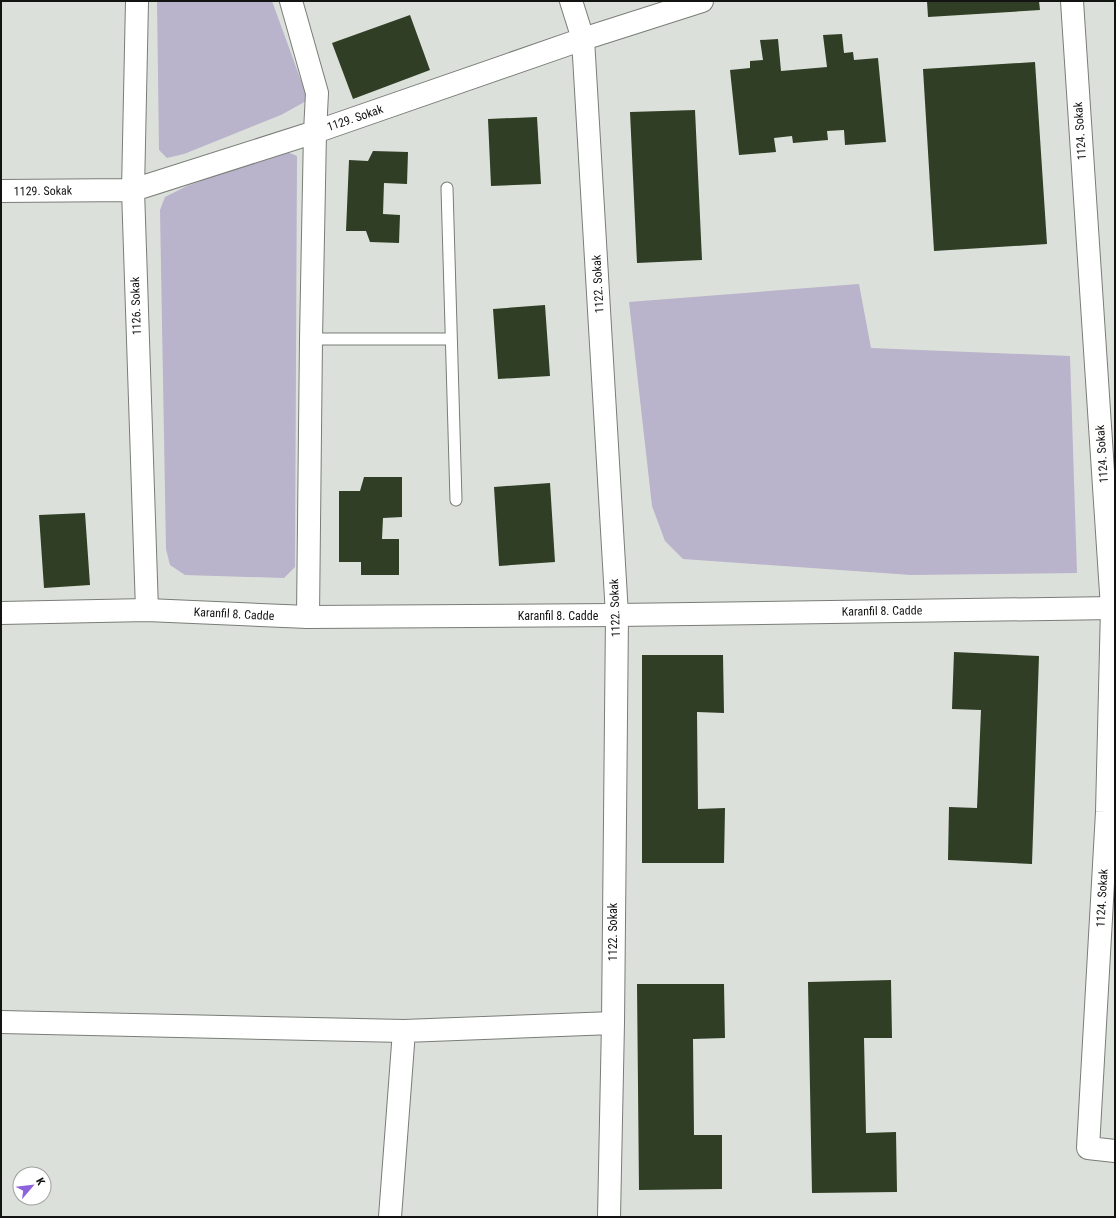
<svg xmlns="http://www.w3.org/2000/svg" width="1116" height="1218" font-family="'Roboto Condensed',sans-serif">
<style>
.green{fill:#b9b3cb}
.building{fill:#2f3e24}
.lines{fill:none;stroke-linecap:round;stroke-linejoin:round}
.service-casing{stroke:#797d77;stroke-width:13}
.minor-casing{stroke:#797d77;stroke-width:24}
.tertiary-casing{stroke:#797d77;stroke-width:24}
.service{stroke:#fff;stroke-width:11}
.minor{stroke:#fff;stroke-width:22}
.tertiary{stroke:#fff;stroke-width:22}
.labels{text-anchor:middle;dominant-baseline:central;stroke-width:4;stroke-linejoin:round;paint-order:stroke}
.street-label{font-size:12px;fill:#121411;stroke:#fff}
</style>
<rect width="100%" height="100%" fill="#dce0da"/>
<path class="green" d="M157 1H272L308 100 281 115 184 154 167 158 159 150Z
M285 151 297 156 295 567 284 578 185 575 170 565 166 549 160 210 165 197 187 186 271 155Z
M859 284 871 348 1070 356 1077 573 911 575 683 559 665 541 652 506 629 302Z"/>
<path class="building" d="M927 1H1039L1040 10 928 17Z
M410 15 430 70 353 99 332 43Z
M842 34 844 53 853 52 854 60 878 58 886 142 845 145 844 130 827 131 828 140 793 143 792 136 774 138 776 152 739 155 730 70 750 68V61L763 60 760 40 778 39 781 71 827 67 823 35Z
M1035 62 1047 244 934 251 923 69Z
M695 110 702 260 637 263 630 112Z
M537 117 541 184 491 186 488 119Z
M373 151 408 152 407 184 384 183 383 214 400 215 399 243 370 242 366 231H346L349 160 368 161Z
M545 305 550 376 498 379 493 309Z
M364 477H402V517L383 518 382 539H399V575H361V562H339V491H360Z
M550 483 555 562 499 566 494 487Z
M85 513 90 585 44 588 39 515Z
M954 652 1039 656 1032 864 948 860 949 807 977 808 981 710 952 709Z
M642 655H723L724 713 697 712 698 809 725 808 724 863H642Z
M891 980 892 1038H864L866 1133 896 1132 897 1192 812 1193 808 982Z
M637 984H724L725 1038 693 1039 694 1135H722V1189L639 1190Z"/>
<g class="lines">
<defs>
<path id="service" d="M447 188 456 500
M311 339H451"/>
<path id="minor" d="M137 1 133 190 147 610
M291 1 317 93 315 132 311 339 308 617
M571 1 583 39 617 615 613 1023 609 1217
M1072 1 1112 608 1107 812 1088 1148 1115 1151
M1 191 133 190 315 132 583 39 702 1
M1 1022 404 1031 613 1023
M390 1217 404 1031"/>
<path id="tertiary" d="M1 613 147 610 308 617 617 615 1115 608"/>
</defs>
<use href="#service" class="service-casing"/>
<use href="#minor" class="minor-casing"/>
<use href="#tertiary" class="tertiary-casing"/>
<use href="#service" class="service"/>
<use href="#minor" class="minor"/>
<use href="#tertiary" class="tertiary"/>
</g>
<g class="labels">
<g class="street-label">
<text transform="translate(355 118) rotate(-19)">1129. Sokak</text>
<text transform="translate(1080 131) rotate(-94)">1124. Sokak</text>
<text transform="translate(43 191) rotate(-1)">1129. Sokak</text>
<text transform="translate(598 284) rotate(-93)">1122. Sokak</text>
<text transform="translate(136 306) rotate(-92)">1126. Sokak</text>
<text transform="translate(1102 454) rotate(-94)">1124. Sokak</text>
<text transform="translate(615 608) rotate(-92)">1122. Sokak</text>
<text transform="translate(882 611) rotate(-1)">Karanfil 8. Cadde</text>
<text transform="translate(234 614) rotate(3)">Karanfil 8. Cadde</text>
<text x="558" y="616">Karanfil 8. Cadde</text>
<text transform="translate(1102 898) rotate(-87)">1124. Sokak</text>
<text transform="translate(613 932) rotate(-90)">1122. Sokak</text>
</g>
</g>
<rect width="1116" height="1218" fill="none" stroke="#121411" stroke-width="4"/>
<g transform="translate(32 1186) rotate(62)"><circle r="19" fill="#ffffff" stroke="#a0a1a0"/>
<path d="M0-3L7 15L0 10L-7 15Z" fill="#8d62dc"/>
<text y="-6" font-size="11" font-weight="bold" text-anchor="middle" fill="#121411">K</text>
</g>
</svg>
